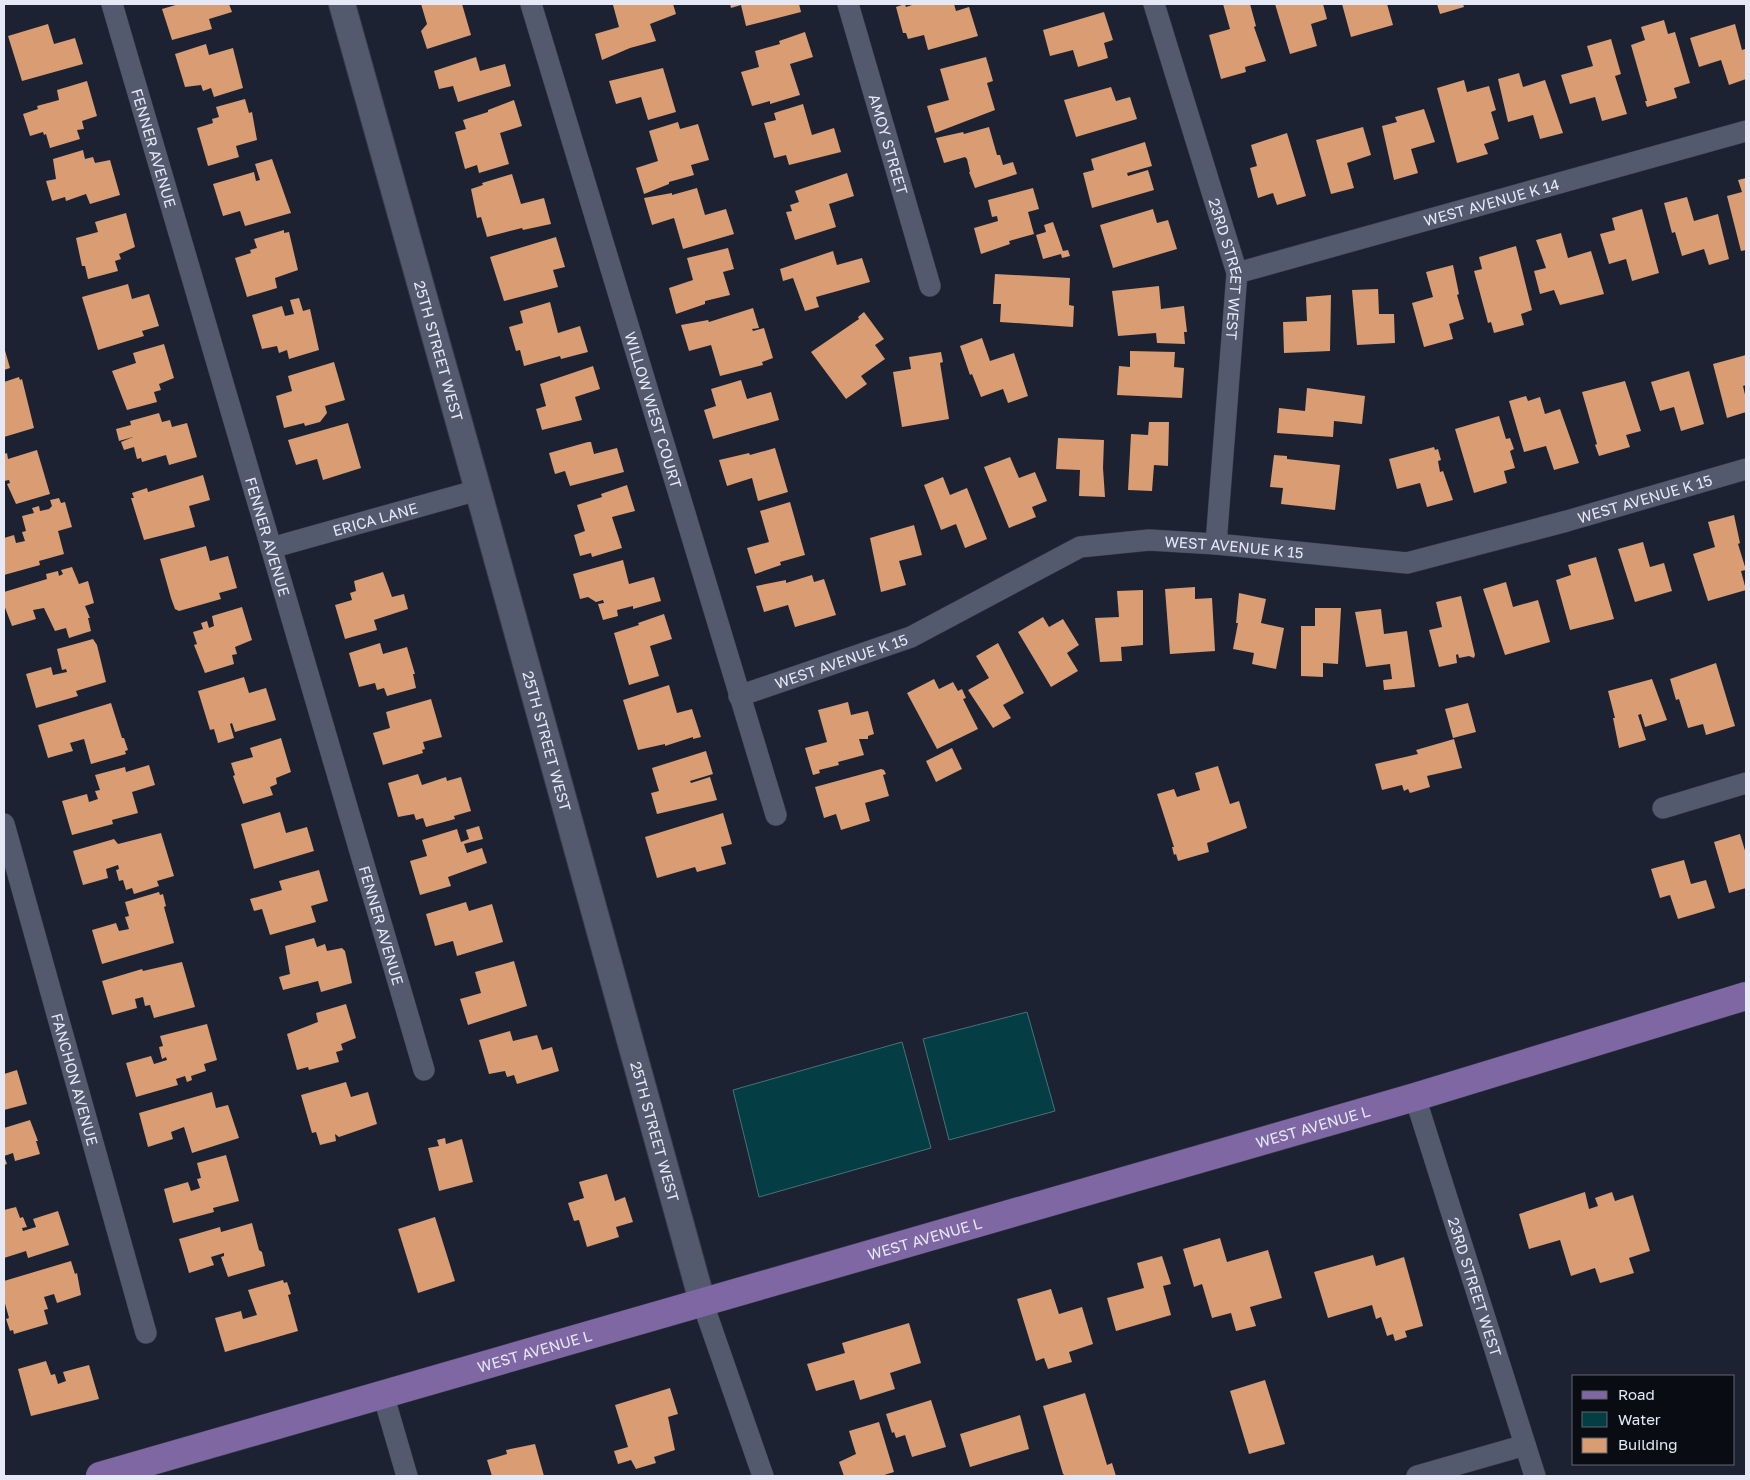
<svg xmlns="http://www.w3.org/2000/svg" width="1750" height="1480" font-family="'Golos Text',sans-serif">
<style>
.water{fill:#043e44;stroke:#487179}
.building{fill:#d99c73}
.lines{fill:none;stroke-linecap:round;stroke-linejoin:round}
.minor-casing{stroke:#383c4a;stroke-width:22}
.tertiary-casing{stroke:#383c4a;stroke-width:28}
.primary-casing{stroke:#383c4a;stroke-width:29}
.minor{stroke:#545a6d;stroke-width:21}
.tertiary{stroke:#545a6d;stroke-width:26}
.primary{stroke:#7f67a4;stroke-width:28}
.labels{text-anchor:middle;dominant-baseline:central;stroke-width:5;stroke-linejoin:round;paint-order:stroke}
.street-label{font-size:15px;fill:#e5e9f5;stroke:#090c13}
</style>
<rect width="100%" height="100%" fill="#1d2232"/>
<path class="water" d="M1027 1012 1055 1111 949 1140 923 1039Z
M902 1042 931 1148 759 1197 733 1090Z"/>
<path class="building" d="M179 4H229L232 12 209 19 212 29 172 40 162 9Z
M421 4H462L471 35 427 49 421 31 427 24Z
M616 4H673L676 14 650 24 656 41 630 48 602 60 595 34 619 27 613 5Z
M730 4H799L801 12 746 26 741 5 731 8Z
M905 4 906 7 915 4H954L956 11 969 7 978 36 928 50 924 35 908 39 906 33H903L896 7Z
M1223 4H1250L1256 26 1254 27 1266 61 1245 67 1246 72 1221 79 1209 35 1230 29Z
M1275 4H1323L1327 19 1311 24 1317 46 1290 54Z
M1342 4H1387L1393 25 1351 37Z
M1437 4H1463L1464 7 1440 14Z
M1104 12 1113 40 1104 43 1108 58 1078 67 1073 50 1050 56 1043 30Z
M1664 20 1668 34 1675 32 1690 83 1674 88 1677 98 1647 107 1645 101H1647L1631 45 1645 40 1641 27Z
M48 24 54 44 75 38 83 64 22 81 8 36Z
M1735 24 1742 50 1745 49 1746 55V79L1729 85 1721 60 1699 67 1690 38Z
M805 32 813 57 790 64 800 95 770 104V101L752 106 741 72 759 67 755 51 780 44 779 41Z
M1611 39 1621 74 1615 76 1627 114 1602 121 1595 97 1570 104 1561 75 1593 66 1587 46Z
M206 44 209 55 233 48 243 88 214 97 211 88 203 91 201 85 185 87 175 54Z
M476 57 480 71 505 64 511 86 458 102 453 86 439 89 434 71Z
M986 57 993 81 987 83 995 110 935 133 927 106 949 100 940 69Z
M663 68 676 112 648 120 641 97 616 104 609 81Z
M1519 73 1523 87 1545 80 1563 133 1540 139 1533 115 1508 122 1498 79Z
M1464 80 1467 92 1489 86 1496 110 1491 112 1499 139 1484 144 1488 154 1457 163 1437 88Z
M87 81 97 116 82 121 84 129 77 130 80 139 50 148 46 134 44 135 43 132 30 136 23 114 38 109 37 106 59 100 57 90Z
M1111 87 1116 101 1130 97 1137 119 1076 137 1064 100Z
M245 99 249 113 252 112 257 140 236 146 239 157 208 166 197 128 213 123 212 119 219 117 216 107Z
M514 100 522 126 500 133 509 164 479 173 477 165 465 169 455 132 466 129 463 120 488 112V110Z
M803 104 812 135 834 128 841 152 789 165 786 155 774 158 764 123 776 120 774 113Z
M1424 109 1435 142 1411 149 1418 173 1394 180 1382 126 1397 122 1395 117Z
M678 122 680 129 698 124 709 160 691 165 694 175 669 182V184L644 194 636 168 658 161 649 131Z
M989 127 997 155H1000L1003 165 1013 162 1017 174 975 188 969 172H970L967 159 965 157 944 163 936 138 963 132 964 134Z
M1363 127 1371 155 1347 163 1354 188 1331 194 1316 140Z
M1287 133 1306 196 1277 205 1273 193 1258 198 1250 168 1257 166 1251 145Z
M1145 142 1152 166 1127 173 1128 176 1148 170 1154 190 1092 208 1083 173 1094 170 1091 159Z
M83 150 85 159 93 157 95 163 110 160 120 195 90 204 86 194 66 201 65 197 52 201 46 181 56 179 53 159Z
M272 159 291 213 245 226 240 211 223 216 213 184 254 172 256 181 260 180 255 164Z
M847 173 854 196 829 204 836 227 795 240 786 212 792 211 790 205 799 202 795 191Z
M512 174 521 204 544 198 551 224 523 230 522 228 487 237 481 217 477 218 471 189 483 185 482 183Z
M1746 178V250L1741 251 1727 196 1742 192 1738 180Z
M697 188 705 215 726 209 734 234 683 249 674 218 652 225 644 198 672 193V195Z
M1033 188 1039 209 1028 212 1034 234 1009 241 1010 244 981 254 974 228 998 221 997 216 992 217 988 200Z
M1687 197 1694 221 1718 214 1729 259 1709 265 1704 249 1682 256 1675 232 1672 233 1664 203Z
M1153 209 1157 223 1168 220 1177 249 1113 268 1100 225Z
M1642 209 1659 273 1632 281 1626 259 1609 264 1600 234 1615 230 1612 218Z
M126 213 135 247 119 254 121 259 115 261 118 271 88 279 85 266H82L76 238 98 232 95 222Z
M1053 222 1063 251 1068 250 1070 256 1062 258 1061 254 1043 259 1036 235 1046 232 1044 225Z
M284 230V233L289 232 298 270 275 278 277 288 247 297 235 258 251 253 250 250 257 248 254 239Z
M1561 233 1568 258 1591 251 1604 294 1560 305 1554 290 1540 294 1534 271 1546 268 1536 240Z
M556 237 565 267 553 270 558 287 504 301 490 257Z
M1516 246 1532 310 1521 314 1524 325 1494 333 1491 322 1488 323 1474 271 1482 269 1479 257Z
M728 248 734 269 723 272 730 295 705 301V304L676 314 669 288 693 280 687 258Z
M833 251 837 265 862 258 870 282 816 297 819 307 805 311 793 278 783 281 780 269Z
M1453 265 1459 294 1457 295 1464 319 1449 324 1453 339 1424 347 1412 303 1433 297 1426 272Z
M995 274 1070 278 1069 305 1074 306 1073 327 1000 322 1001 304H993Z
M128 284 132 299 149 294 159 326 142 331 144 336 98 350 82 297Z
M1159 286 1161 309 1184 306 1187 332H1184L1185 344 1157 343 1156 333 1118 336 1112 291Z
M1378 289 1379 314H1394L1395 343 1357 345 1352 290Z
M1331 295 1330 351 1284 353 1283 322 1307 321 1306 297Z
M299 298 303 311 310 309 319 350 289 359 287 350 279 353 277 346 262 349 252 315 282 306 285 316 294 314 290 300Z
M550 302 558 333 580 326 588 352 561 359 560 356 524 366 520 350 516 351 509 327 523 323 520 311Z
M753 308 759 328 752 329 753 331 764 328 773 358 762 362 763 365 720 376 711 345 689 351 681 325 708 320 709 322Z
M864 312 884 339 875 345 885 359 861 376 867 384 846 399 811 352 859 319 858 317Z
M982 338 990 361 1014 353 1028 396 1008 403 1003 389 981 397 972 374 970 375 960 346Z
M164 344 174 378 159 384 161 390 154 392 157 402 127 410 112 371 136 363 133 353Z
M4 347 10 368 4 370Z
M1130 351 1175 352 1174 367 1184 368 1182 398 1117 395 1119 366 1130 367Z
M941 352 943 362 940 363 949 419 902 427 893 372 911 369 909 357Z
M1746 355V385L1743 386 1746 399V412L1727 418 1713 364Z
M334 362 345 400 325 406 327 413 320 422 305 426 304 423 284 428 276 396 292 391 288 376Z
M593 366 600 389 575 397 582 420 542 430 536 409 546 406 540 384Z
M1689 371 1704 424 1681 431 1674 407 1660 411 1651 382Z
M19 377 20 380 22 379 34 428 4 437V382Z
M741 380 747 399 771 392 779 420 713 439 704 410 716 406 711 389Z
M1625 381 1641 431 1626 435 1630 447 1599 456 1595 445 1597 444 1582 392Z
M1307 388 1365 396 1362 424 1334 421 1333 437 1277 433 1279 408 1305 411Z
M1526 396 1528 401 1540 397 1545 414 1560 409 1579 463 1554 470 1546 446 1524 452 1509 401Z
M159 413 162 422 170 420 172 427 187 423 197 457 169 465 166 455 142 462 141 458 137 459 134 447 124 450 121 442 133 437 119 441 116 429 131 425 130 421Z
M1499 416 1506 439 1510 438 1514 449 1510 451 1515 468 1504 471 1507 483 1474 493 1455 429Z
M1149 422H1169L1168 466 1154 465 1152 491 1128 490 1131 434 1148 435Z
M348 423 361 468 323 480 317 459 296 465 288 440Z
M1058 438 1104 440 1103 468 1105 497 1079 496 1080 470 1056 469Z
M588 442H591L594 454 617 448 624 472 570 486 565 471 555 474 549 453Z
M1434 447 1435 450 1438 449 1441 460 1438 461 1440 472 1443 471 1453 500 1427 507 1420 483 1397 489 1389 459Z
M775 448 788 492 758 501 752 478 727 486 719 460 749 453 750 455Z
M37 450 50 494 16 504 7 484 10 483 9 480 4 481V454L7 453 8 459Z
M1274 455 1287 456V459L1340 465 1335 510 1281 504 1283 488 1270 487Z
M1010 457 1019 478 1035 472 1047 501 1032 507 1036 517 1009 528 984 467Z
M203 475 210 500 189 506 195 527 144 540 131 498H134L132 493 147 488 148 492Z
M943 477 950 495 967 488 987 539 965 548 956 524 941 530 924 485Z
M627 485 635 511 612 517 622 548 592 557 591 553 580 556 574 535 585 531 577 505 602 497 601 494Z
M59 498 61 503 65 502 72 527 58 531 64 554 39 561 40 565 4 575V538L14 535 16 543 25 541 22 532 26 531 22 516 34 513 32 508 39 506 40 511 49 509 52 506 50 500Z
M790 502 805 555 780 562 781 565 755 574 747 548 769 542 760 511Z
M1734 515 1740 543 1738 544 1746 570 1741 571 1746 590 1708 601 1693 554 1715 547 1708 522Z
M914 525 922 555 899 561 906 585 881 592 870 538Z
M1643 542 1650 567 1664 563 1672 591 1635 602 1618 549Z
M206 546 210 561 228 556 237 588 219 593 221 599 179 611 175 609 171 598 160 559Z
M1596 557 1614 619 1570 630 1556 580 1571 575 1568 565Z
M623 560 629 584 654 577 661 601 633 609V606L617 610 618 616 603 620 598 604 604 603 603 600 596 602 588 597 580 599 573 574Z
M72 567 79 584 88 581 94 603 85 606 90 618H88L91 631 69 638 66 628 55 631 44 608 33 610 36 619 12 626 4 605V592L47 579 46 574 58 571 59 576 63 574 61 570Z
M383 572 392 597 404 594 408 609 374 620 377 630 345 639 335 605 352 600 350 593 356 591 354 581Z
M812 575 814 582 824 579 836 615 795 627 788 605 764 612 756 586 786 580V583Z
M1506 582 1513 607 1538 600 1550 642 1505 655 1483 589Z
M1195 587V599L1212 598 1215 651 1170 654 1165 589Z
M1143 590V645L1121 647 1122 661 1100 662 1095 618 1119 617 1117 591Z
M1239 593 1266 599 1261 623 1284 628 1276 669 1252 664 1254 653 1233 649 1238 623H1236Z
M1461 596 1475 655 1474 658 1469 656 1459 658 1458 654 1456 655 1457 663 1439 667 1429 630 1442 627 1436 602Z
M242 607 252 640 235 647 237 654 232 655 234 664 205 673 194 645 197 644 193 632 203 629 201 623 207 621 209 628 214 626 212 616Z
M1315 608H1341L1338 664 1323 663V677L1301 676V626H1315Z
M1381 609 1384 634 1407 631 1415 687 1384 690 1383 680 1392 679 1390 664 1366 667 1355 612Z
M664 614 672 639 650 646 659 676 629 685 614 633 639 625 638 623Z
M1043 617 1049 627 1063 619 1079 645 1067 653 1078 671 1051 687 1018 632Z
M93 639 97 645 106 682 76 691 78 696 36 708 26 674 51 667 53 675 67 672 66 669 62 670 57 649Z
M380 643 383 654 407 647 415 674H413L416 688 387 696 384 688 377 690 375 683 359 687 349 653Z
M998 643 1024 693 1003 705 1011 718 993 728 968 690 989 678 976 656Z
M1716 663 1735 726 1706 735 1703 724 1688 728 1679 699 1676 700 1670 679Z
M244 677 249 693 266 688 276 720 235 732 232 723 230 724 234 738 218 743 214 729 210 730 198 691Z
M934 679 939 689 953 682 958 691 962 689 966 698 963 699 978 729 937 749 907 693Z
M1652 679 1667 720 1645 727 1641 714 1638 715 1646 740 1619 748 1613 718H1615L1608 691Z
M669 685 677 713 692 709 701 737 693 739V737L665 746V744L638 750 623 700Z
M431 699 442 737 423 742 425 749 422 750 423 753 383 765 373 733 390 728 386 712Z
M848 702 851 715 868 711 874 734 868 736V739H859L864 755 838 762 839 765 819 770 820 773 813 775 805 748 827 742 818 710Z
M111 703 122 738H124L128 750 125 751 126 754 91 764 84 739 70 743 73 751 48 758 38 725Z
M1468 703 1476 732 1453 738 1445 709Z
M281 738 291 772 276 778 277 784 270 787 273 795 243 804 233 776 235 775 231 763 253 757 250 748Z
M1454 739 1462 768 1427 776 1430 787 1410 793 1408 789 1404 791 1402 785 1382 790 1375 764 1418 754 1416 750Z
M952 748 962 769 936 782 926 761Z
M706 751 713 774 690 781 691 783 710 777 717 800 657 814 651 793 659 791 652 768Z
M149 765 155 785 132 792 138 813 112 820 113 824 72 835 62 801 87 794 89 802 98 799 95 791 100 790 95 775 125 767 126 772Z
M1218 766 1230 804 1239 801 1247 828 1207 843 1209 852 1178 861 1176 854 1174 855 1172 847H1174L1157 794 1174 789 1177 797 1200 790 1195 773Z
M881 769 884 770 886 774 883 775 889 796 865 803 870 821 841 830 836 814 824 818 815 787Z
M418 774 422 785 446 777 447 781 461 777 471 811 454 816 455 819 426 827 423 818 416 820 414 814 398 817 388 783Z
M280 812 286 833 307 827 314 851 254 869 241 824Z
M723 813 732 844 721 847 726 864 697 872 695 867 657 878 645 837Z
M479 826 483 839 464 844 467 853 482 848 487 863 448 877 451 886 420 895 410 861 427 856 422 840 457 829 461 842 469 839 466 830Z
M161 833 174 876 157 881 159 886 134 894 132 888 126 890 123 880 119 881 116 870 119 869 118 865 106 869 108 878 83 885 73 851 114 839 118 844Z
M1740 834 1746 854V888L1729 893 1714 842Z
M1684 860 1691 884 1706 880 1715 908 1678 919 1670 895 1660 898 1651 869Z
M319 870 328 901 311 906 316 922 270 935 262 909 254 911 250 899 282 890 279 881Z
M159 892 160 895 163 894 166 906 164 907 174 943 102 964 92 930 116 923 119 931 129 929 125 917 129 916 125 902Z
M466 902 469 911 492 904 503 942 457 956 453 941 435 946 426 914Z
M314 938 317 947 325 944 327 951 342 948 345 951 352 983 321 992 318 981 283 990 279 977 290 974 285 946Z
M514 961 527 1006 468 1025 460 999 481 993 475 972Z
M182 962 195 1007 154 1018 150 1005 145 1006 143 997 135 999 137 1008 112 1015 102 981 142 969 143 971Z
M346 1004 356 1038 341 1044 343 1050 336 1052 339 1062 309 1070 308 1067 297 1070 287 1034 318 1022 316 1013Z
M207 1024 217 1060 204 1064 206 1071 191 1076 192 1080 187 1082 185 1076 176 1079 178 1085 136 1097 126 1063 151 1056 154 1064 167 1060 166 1057 162 1059 159 1047 163 1046 160 1036Z
M510 1031 513 1041 537 1035 542 1050 552 1047 559 1071 517 1084 514 1075 507 1077 505 1071 489 1074 479 1040Z
M17 1070 27 1104 4 1110V1074Z
M346 1082 351 1097 368 1092 377 1124 339 1137 335 1134 336 1141 320 1145 316 1132 312 1133 301 1095Z
M212 1092 216 1108 228 1105 239 1138 192 1153 184 1127 171 1132 173 1139 148 1147 139 1113Z
M30 1120 38 1141H36L40 1154 15 1161 13 1153 4 1156 7 1164 4 1165V1128Z
M445 1138 446 1144 462 1139 473 1182 439 1191 428 1148 439 1146 437 1140Z
M226 1155 239 1201 213 1208 214 1212 173 1223 164 1189 188 1182 191 1191 200 1188 197 1179 201 1178 197 1163Z
M607 1174 615 1201 625 1197 633 1222 616 1227 619 1237 587 1247 579 1220 574 1221 568 1203 584 1198 579 1182Z
M1585 1192 1589 1209 1598 1206 1595 1198 1612 1192 1615 1201 1633 1195 1650 1251 1629 1258 1634 1273 1600 1283 1595 1268 1571 1276 1560 1240 1529 1249 1519 1214Z
M16 1207 20 1218 23 1217 27 1227 22 1228 23 1231 36 1227 33 1219 58 1211 69 1245 28 1258 26 1251 4 1258V1210Z
M435 1217 455 1281 418 1293 398 1229Z
M252 1223 259 1250 262 1252 265 1266 228 1277 221 1257 224 1256V1253L211 1257 214 1265 189 1273 179 1239 220 1227 221 1232Z
M1220 1238 1227 1262 1268 1250 1282 1298 1250 1307 1256 1326 1236 1331 1231 1313 1212 1318 1202 1284 1194 1287 1183 1249Z
M1373 1255 1376 1266 1404 1257 1423 1326 1405 1331 1407 1337 1395 1341 1393 1334 1387 1336 1381 1317 1376 1319 1372 1305 1328 1318 1314 1272Z
M1162 1256 1171 1284 1163 1286 1171 1315 1116 1331 1107 1298 1144 1288 1137 1263Z
M71 1261 75 1274 77 1273 81 1295 57 1303 54 1294 44 1297 48 1309 44 1310 48 1324 14 1334 13 1330 10 1331 6 1319 9 1318 4 1300V1281Z
M283 1280 284 1283 287 1282 291 1294 288 1295 298 1331 225 1352 215 1318 241 1311 243 1319 257 1315 248 1290Z
M1051 1289 1059 1314 1082 1307 1093 1344 1069 1352 1072 1362 1048 1369 1044 1358 1036 1361 1017 1299Z
M909 1323 921 1363 890 1373 895 1389 860 1400 854 1380 816 1391 807 1364 845 1353 842 1343Z
M46 1361 51 1375 55 1374 58 1384 66 1381 63 1372 89 1365 99 1399 31 1416 18 1369Z
M1265 1380 1285 1444 1249 1454 1230 1391Z
M670 1388 678 1414 668 1417 675 1450 654 1457 656 1463 636 1469 631 1460 618 1464 614 1451 628 1447 615 1405Z
M1085 1393 1107 1465 1112 1463 1116 1476H1066L1063 1474 1043 1406Z
M931 1400 946 1447 912 1457 905 1435 896 1438 894 1432 892 1433 886 1414Z
M1020 1415 1029 1449 970 1467 960 1434Z
M879 1422 894 1472 881 1476H844L839 1462 856 1454 849 1431Z
M535 1444 544 1476H492L487 1460 507 1454 506 1450Z"/>
<g class="lines">
<defs>
<g id="minor">
<path id="s1" d="M112 4 424 1070"/>
<path id="s2" d="M531 4 776 815"/>
<path id="s3" d="M848 4 930 286"/>
<path id="s4" d="M1154 4 1237 273 1216 544"/>
<path id="s5" d="M1237 273 1746 131"/>
<path id="s6" d="M271 548 478 490"/>
<path id="s7" d="M739 696 911 637 1080 547 1149 540 1216 544 1407 563 1567 521 1746 469"/>
<path d="M1663 808 1746 783"/>
<path id="s8" d="M4 824 146 1333"/>
<path id="s9" d="M1415 1097 1535 1476"/>
<path d="M702 1301 763 1476"/>
<path d="M383 1394 407 1476"/>
<path d="M1417 1476 1525 1445"/>
</g>
<g id="tertiary">
<path id="s10" d="M342 4 478 490 702 1301"/>
</g>
<g id="primary">
<path id="s11" d="M100 1476 1415 1097 1746 996"/>
</g>
</defs>
<use href="#minor" class="minor-casing"/>
<use href="#tertiary" class="tertiary-casing"/>
<use href="#primary" class="primary-casing"/>
<use href="#minor" class="minor"/>
<use href="#tertiary" class="tertiary"/>
<use href="#primary" class="primary"/>
</g>
<g class="labels">
<g class="street-label">
<text stroke="none"><textPath href="#s3" startOffset="146">AMOY STREET</textPath></text>
<text stroke="none"><textPath href="#s1" startOffset="150">FENNER AVENUE</textPath></text>
<text stroke="none"><textPath href="#s5" startOffset="264">WEST AVENUE K 14</textPath></text>
<text stroke="none"><textPath href="#s4" startOffset="276">23RD STREET WEST</textPath></text>
<text stroke="none"><textPath href="#s10" startOffset="360">25TH STREET WEST</textPath></text>
<text stroke="none"><textPath href="#s2" startOffset="424">WILLOW WEST COURT</textPath></text>
<text stroke="none"><textPath href="#s7" startOffset="948">WEST AVENUE K 15</textPath></text>
<text stroke="none"><textPath href="#s6" startOffset="108">ERICA LANE</textPath></text>
<text stroke="none"><textPath href="#s1" startOffset="555">FENNER AVENUE</textPath></text>
<text stroke="none"><textPath href="#s7" startOffset="528">WEST AVENUE K 15</textPath></text>
<text stroke="none"><textPath href="#s7" startOffset="108">WEST AVENUE K 15</textPath></text>
<text stroke="none"><textPath href="#s10" startOffset="765">25TH STREET WEST</textPath></text>
<text stroke="none"><textPath href="#s1" startOffset="960">FENNER AVENUE</textPath></text>
<text stroke="none"><textPath href="#s8" startOffset="265">FANCHON AVENUE</textPath></text>
<text stroke="none"><textPath href="#s11" startOffset="1262">WEST AVENUE L</textPath></text>
<text stroke="none"><textPath href="#s10" startOffset="1170">25TH STREET WEST</textPath></text>
<text stroke="none"><textPath href="#s11" startOffset="858">WEST AVENUE L</textPath></text>
<text stroke="none"><textPath href="#s9" startOffset="199">23RD STREET WEST</textPath></text>
<text stroke="none"><textPath href="#s11" startOffset="452">WEST AVENUE L</textPath></text>
</g>
</g>
<rect width="1750" height="1480" fill="none" stroke="#e5e9f5" stroke-width="10"/>
<rect x="1572" y="1375" width="162" height="90" fill="#090c13" stroke="#61646d"/>
<rect x="1582" y="1391" width="25" height="8" fill="#7f67a4" stroke="#61646d"/>
<text x="1618" y="1400" font-size="15" fill="#e5e9f5">Road</text>
<rect x="1582" y="1412" width="25" height="15" fill="#043e44" stroke="#61646d"/>
<text x="1618" y="1425" font-size="15" fill="#e5e9f5">Water</text>
<rect x="1582" y="1438" width="25" height="15" fill="#d99c73" stroke="#61646d"/>
<text x="1618" y="1450" font-size="15" fill="#e5e9f5">Building</text>
</svg>
